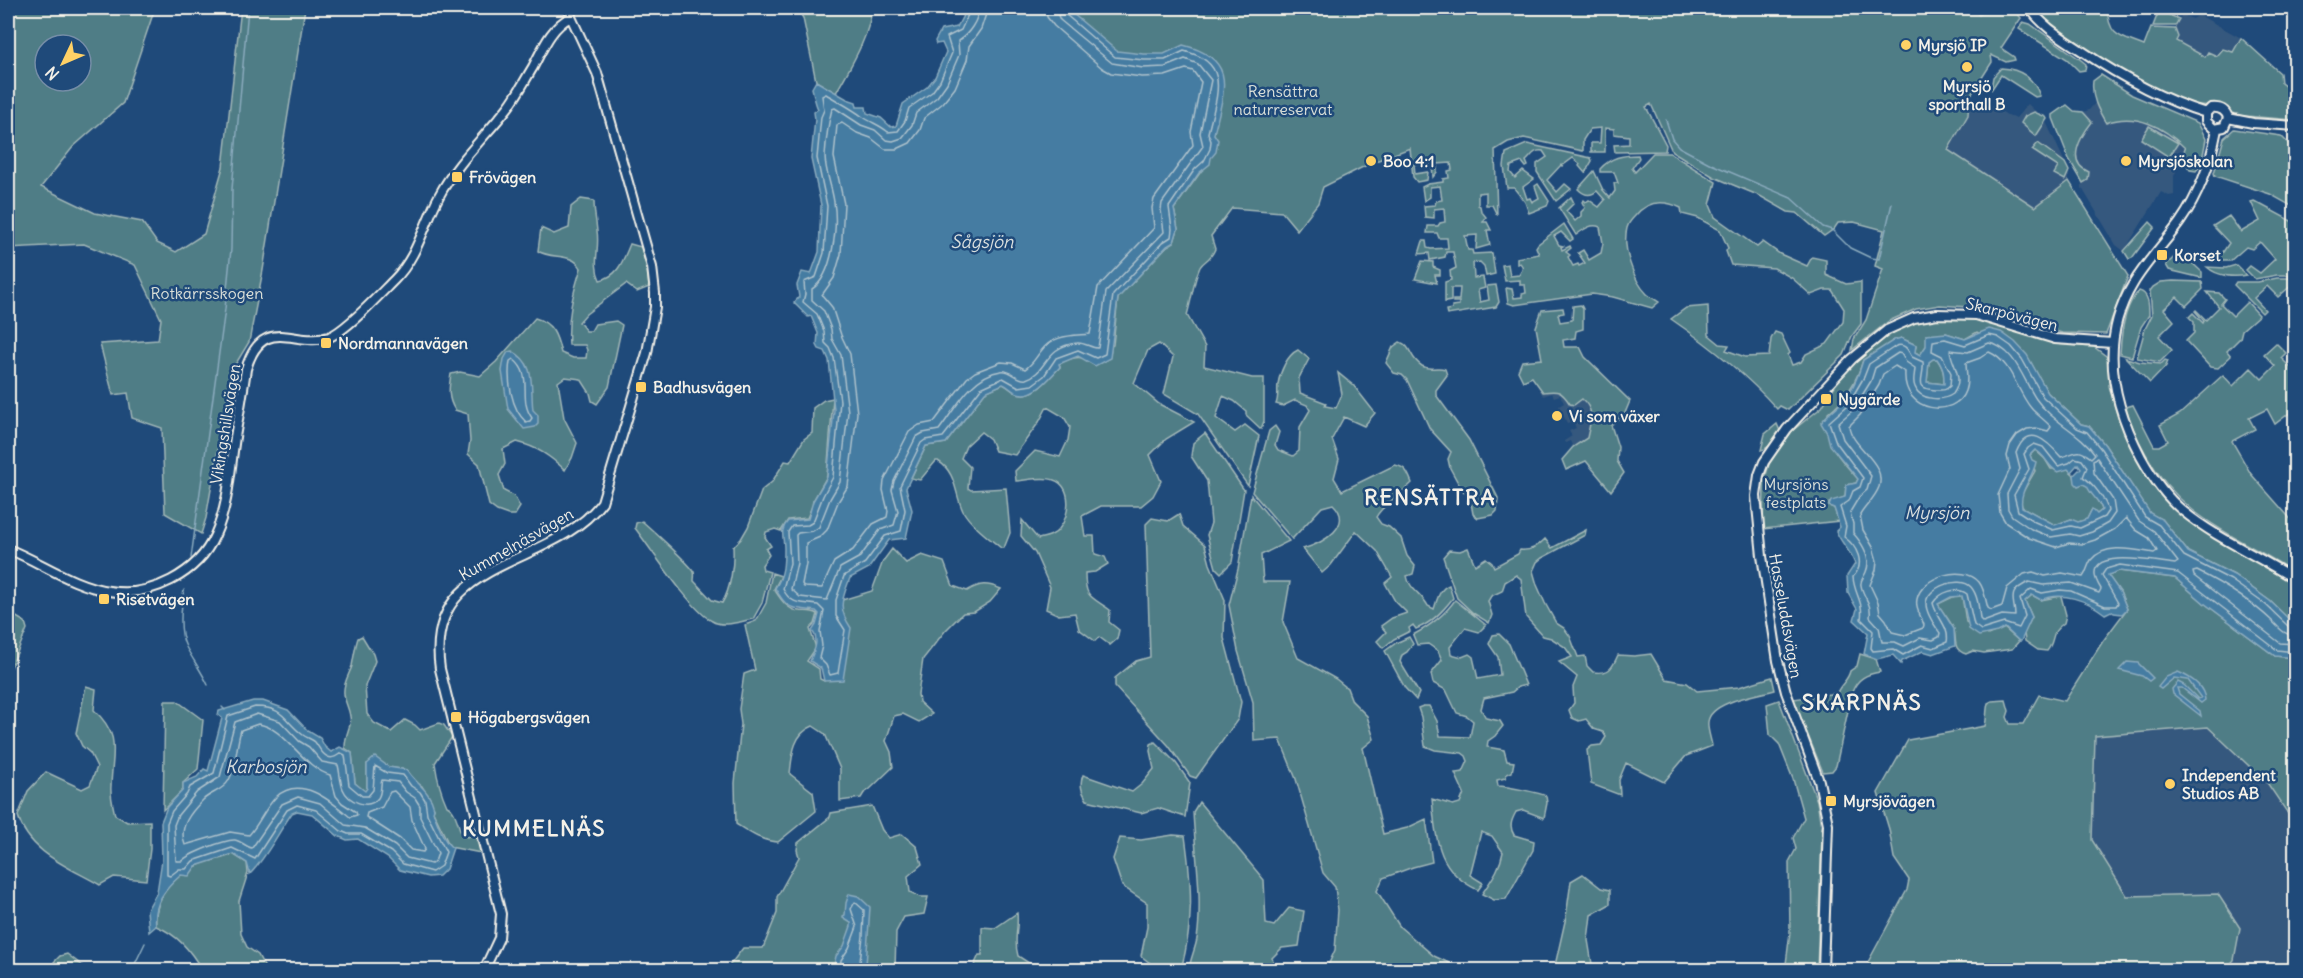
<svg xmlns="http://www.w3.org/2000/svg" width="2303" height="978" font-family="Delius,sans-serif">
<style>
.built{fill:#36587e}
.green{fill:#4f7d86;stroke:#a2b7b7;stroke-width:1.5;fill-rule:evenodd}
.water{fill:#457ca2;stroke:#8babbe;stroke-width:1.5;fill-rule:evenodd}
.lines{fill:none;stroke-linecap:round;stroke-linejoin:round}
.shore{stroke:#aec2cc;stroke-width:1.5}
.stream{stroke:#8babbe;stroke-width:1.5}
.tertiary-casing{stroke:#f4f1e8;stroke-width:12}
.tertiary{stroke:#1f4a7a;stroke-width:8}
.poi-dot{fill:#ffd166;stroke:#1f4a7a;stroke-width:2}
.labels{text-anchor:middle;dominant-baseline:central;stroke-width:5;stroke-linejoin:round;paint-order:stroke}
.poi-label{font-size:16px;font-weight:bold;fill:#f4f1e8;stroke:#1f4a7a;text-anchor:start}
.park-label{font-size:16px;fill:#dbe0d9;stroke:#1f4a7a}
.street-label{font-size:16px;fill:#f4f1e8;stroke:#1f4a7a}
.water-label{font-size:18px;font-style:italic;fill:#dadfde;stroke:#1f4a7a}
.district-label{font-size:22px;font-weight:bold;letter-spacing:1.5px;fill:#f4f1e8;stroke:#1f4a7a}
</style>
<rect width="100%" height="100%" fill="#1f4a7a"/>
<filter id="ink" filterUnits="userSpaceOnUse"><feTurbulence type="fractalNoise" baseFrequency=".0167" numOctaves="2"/><feDisplacementMap in="SourceGraphic" scale="12" xChannelSelector="R" yChannelSelector="G"/><feConvolveMatrix kernelMatrix="1 2 1 2 8 2 1 2 1" color-interpolation-filters="sRGB"/></filter>
<g filter="url(#ink)">
<path class="built" d="M2182 15 2193 19 2199 15 2241 38 2233 52 2205 57 2176 41 2175 26Z
M2093 81 2140 102 2186 148 2174 176V195L2169 196 2161 192 2124 251 2116 245 2082 188V183L2069 159 2053 118V115L2067 105 2074 111 2081 113 2089 110 2096 102Z
M1969 98 1985 101 2010 117 2012 116 2016 118 2028 104 2046 122 2069 171V181L2035 207 1948 150 1968 115Z
M1533 377 1572 390 1589 406 1592 413 1587 438 1573 447 1570 441 1565 443 1564 441 1572 436 1569 431 1576 428 1573 421 1567 423 1559 406 1564 403 1560 395 1554 397 1552 393 1543 396Z
M2208 727 2268 784 2295 824V970H2225L2234 960 2137 896H2127L2092 840 2095 736Z"/>
<path class="green" d="M8 8H155L123 103 73 147 41 187 95 213 142 222 157 243 176 252 204 234 223 167 241 8H305L263 270 249 342 235 365 226 404 206 518 201 534 165 513 162 428 132 418 128 393 113 395 100 344 158 340 161 319 135 265 84 244 8 248ZM45 45H81V81H45Z
M797 8H872C869 38 850 67 836 93L816 81 803 18Z
M1014 8H1871L1878 15 1882 8H1984L1976 12 1979 15 1995 9 2013 8 2021 18 2001 48 2014 57 2015 60 2006 62 1991 55 1992 62 1969 98 1968 115 1948 150 2035 207 2069 181 2128 276 2106 334 2062 333 1968 307 1940 305 1916 309 1889 321 1852 350 1854 339 1866 320 1883 269 1875 266 1884 230 1854 222 1838 223 1834 229 1824 236 1797 213 1788 212 1760 196 1714 177 1672 151 1651 104 1646 107 1666 145 1665 151 1615 152 1614 145 1629 144V136L1614 134V129L1605 128V152H1591V143H1600L1601 128 1590 129 1583 140V151L1524 138 1508 142 1495 150 1497 215 1492 205H1486V192L1478 193V205L1480 206 1481 211 1486 217 1483 222H1487L1491 230H1487L1490 245 1476 249 1477 235 1465 236 1468 250H1472L1473 254 1492 253 1495 274 1486 276 1484 266 1480 262 1473 263 1474 278 1483 277 1485 288 1478 290 1480 302 1489 300 1487 286 1496 285 1499 302 1496 307 1447 315 1446 310 1452 309V306L1459 305V302H1453V300H1459L1460 288H1451V301L1445 302V282L1451 280 1450 271 1456 268 1453 252H1446L1445 257 1430 260 1429 253 1419 254 1423 241H1426L1427 248 1431 249 1448 248 1447 238H1439L1437 233H1427L1428 226H1438L1440 223 1445 222 1444 208 1434 209V218L1425 217 1424 206 1435 205 1436 201 1442 200 1440 186 1430 187V197L1424 201 1422 187 1428 184 1443 182V179L1449 178 1448 171 1452 170 1451 163 1437 164V172L1433 177 1432 164 1429 165 1428 162 1414 164 1415 174 1428 172 1427 180 1417 182 1413 177 1410 148 1373 162 1323 187 1318 203 1297 230 1282 212 1232 208 1211 236 1215 249C1210 261 1204 260 1200 267 1193 282 1192 299 1187 315L1205 347 1204 366 1252 378H1264V421L1261 429 1246 415V411L1234 401 1223 396 1216 418 1235 432 1245 425 1259 436 1248 486 1198 414 1164 394 1173 357 1159 344 1148 350 1134 383 1159 404 1194 422 1166 439 1150 455 1161 481 1153 496 1141 506H1101L1082 516 1085 536H1094L1095 554 1105 557 1108 564 1095 572 1085 573C1085 598 1090 596 1110 610L1109 622 1119 630 1117 639 1110 645 1099 637 1095 641 1079 629 1075 613 1059 615 1046 609 1050 587 1035 553 1021 536 1022 520 1038 539C1046 537 1054 536 1059 529 1070 515 1073 487 1054 480 1044 476 1027 480 1016 481L1015 471 1035 451 1060 457 1068 440 1070 427 1064 417 1047 407 1039 422 1015 455 995 451 990 439 981 432 966 446 961 458 970 467 968 488 971 490 1006 488 1010 533 1004 548H1001C989 538 971 525 963 511 954 492 957 473 938 461H936L920 480 911 478 926 446 946 443 985 392 1003 384C1008 386 1011 390 1015 392 1033 401 1049 378 1060 367L1058 365C1067 359 1076 355 1086 359L1113 345 1118 298 1167 246 1174 242 1178 229 1174 209 1202 170Z
M2034 8H2107C2109 37 2119 36 2144 46L2151 28 2175 29 2178 37 2176 41 2205 57 2208 52 2217 56 2223 49 2233 52 2241 38 2280 73 2281 83 2295 94V120L2233 115 2224 107 2188 104 2110 66 2049 24Z
M2160 8 2167 11V14L2179 19 2175 26H2153Z
M2023 22 2030 24 2081 60 2086 64 2085 70 2079 71 2067 59 2019 29Z
M2001 68C2021 69 2034 78 2040 96L2035 97 2001 75 1991 90 1993 77Z
M2101 75 2132 95 2198 123 2206 139 2201 165 2196 171 2190 170 2182 158 2185 148C2164 127 2136 112 2106 123 2098 110 2091 97 2093 81Z
M2067 105 2074 111 2083 112 2092 122C2081 136 2065 162 2089 172L2088 180 2083 183 2069 159 2053 118V115Z
M2034 112 2046 117 2047 119 2036 136 2021 123 2025 116Z
M2149 126 2178 143 2169 157 2141 139Z
M2234 129 2281 136 2295 150V208L2270 194 2215 176 2214 173 2224 138Z
M2038 143 2065 163 2069 171 2065 180 2054 174 2058 167 2032 150Z
M1527 144 1591 158 1592 161 1585 173 1579 166 1580 164 1573 158 1562 166 1561 165 1547 180 1557 192 1565 184 1571 189 1556 201 1537 172V164L1547 157 1543 151C1534 149 1531 157 1526 161L1528 166 1526 167 1522 162 1511 166 1510 172 1515 178 1523 171 1534 179 1523 187 1527 199 1530 198 1532 202 1539 198 1535 186 1538 184 1549 201 1547 206 1529 213 1525 202 1514 188H1507L1504 166 1506 153Z
M1653 153H1670L1716 182 1710 205 1715 217 1757 247 1763 242 1780 254 1807 266 1812 257 1826 260V275L1846 284 1861 282V324L1852 336 1844 355 1788 410 1780 406 1777 409C1746 374 1709 345 1671 319L1686 308 1708 306 1709 335 1720 344 1729 345 1726 350 1745 357 1769 356 1771 339 1775 332 1781 334 1790 353 1788 355 1792 365 1801 362 1806 354 1827 344 1843 322 1844 309 1832 290H1824L1811 295 1792 278 1774 268 1731 265 1726 251 1728 248 1720 230 1698 218 1682 214 1681 208C1664 200 1648 200 1635 216 1632 219 1628 224 1627 228 1622 247 1633 280 1647 294 1650 297 1655 299 1659 302L1652 308 1613 297 1592 294 1514 305 1508 303 1506 288 1512 289 1514 298 1522 297V294L1526 293 1525 285H1520V280L1505 281 1502 265 1508 264 1510 276 1519 275C1521 271 1525 268 1520 263L1517 264V258L1539 254 1536 247 1538 244 1564 224 1573 239 1570 241 1561 232 1554 236 1559 245 1563 246 1561 247 1562 250 1570 246 1571 248 1566 252 1570 255 1568 257 1573 266 1578 264 1579 266 1585 263 1578 253 1583 250 1589 260 1601 253 1603 243 1600 227C1591 223 1583 230 1576 235L1559 208 1571 197 1574 203 1566 211 1575 221 1581 216V212L1585 208 1582 202 1584 200 1586 202 1589 200 1599 207 1605 200 1597 191C1590 197 1584 195 1578 189L1594 171 1603 190 1610 198 1615 191 1614 183H1618L1614 172H1600V169C1611 157 1622 155 1638 155L1639 158 1632 168 1635 172Z
M581 199 594 201C594 212 596 220 597 231 600 249 592 263 600 280 619 276 623 260 630 244L641 247 647 268 649 287 637 292 626 284 586 314 579 322 586 331H591L595 324 616 321 622 325 609 387 597 404 592 401 590 393 581 379 565 377 558 382 564 418 577 443 572 458 565 470C550 456 537 447 517 442L503 449 505 464 499 475 504 491 514 496 520 507 515 515H508L497 511 489 505 479 464 468 454 470 441 468 414 455 410C447 398 449 387 451 374L460 372 480 376 496 362 535 318C553 323 557 336 561 353L573 358H586L587 350 585 345H569C567 317 573 293 581 268 572 252 552 260 538 251L541 228 554 234 569 228 571 207Z
M2254 201 2295 223V275H2277L2255 279 2246 270 2250 266 2260 273 2275 259 2260 242 2252 249 2246 247 2230 261H2217L2229 243 2213 226 2229 216 2241 232 2260 221 2251 202Z
M2150 222 2155 227 2132 258 2129 259 2124 251Z
M2180 252 2202 272V278L2169 270 2166 265Z
M1422 261 1433 262V267L1440 270V275H1435L1437 283 1415 279Z
M2236 265 2246 275C2233 278 2217 276 2207 267L2226 268Z
M2277 278H2293V284L2278 297 2267 286 2254 298 2265 310 2262 313 2234 285 2236 282H2258Z
M2173 281 2202 282 2203 289 2186 306 2177 297 2164 309 2174 321 2159 336 2172 350 2160 362 2137 358 2145 329 2152 315 2150 291 2153 287 2161 282Z
M2139 291C2149 293 2149 306 2149 315L2141 327 2132 357 2120 354C2121 334 2124 305 2139 291Z
M2207 292 2219 293 2225 299 2221 304 2233 316 2247 302 2259 315 2242 330 2240 338 2227 351 2231 356 2218 368 2210 367 2186 341 2194 333V322L2189 317 2193 313 2203 323 2204 321 2195 311 2196 310 2206 320 2219 307Z
M1581 305 1583 309V329L1576 331 1575 338 1563 340 1564 347H1580L1585 357 1630 401 1625 413 1611 425 1618 447 1617 461 1624 473 1611 491 1586 461 1566 470 1562 460 1573 447 1587 438C1590 422 1596 411 1582 399L1574 405 1570 404C1561 390 1558 390 1543 392L1532 377 1523 381 1518 371 1522 361 1542 359 1536 327 1542 310 1563 308 1564 313 1558 314 1560 322 1572 320 1573 306Z
M1933 317 1976 319 2056 344 2094 347 2106 356 2108 360 2109 386 2118 418 2140 462 2162 496 2195 525 2295 585V625L2270 601 2234 575 2188 552 2163 520 2150 514 2105 445 2089 426 2081 424 2048 393 2027 356 1977 332 1965 339 1946 333 1926 346 1920 355 1915 352 1916 345 1901 338 1863 360C1857 381 1846 399 1828 413 1827 449 1835 452 1858 479L1856 483 1846 485 1845 497 1829 503V506L1834 508 1839 521 1763 529 1764 482 1770 461 1792 431 1822 407 1839 379 1852 363 1871 347 1906 325Z
M1400 342C1412 346 1409 358 1422 366 1431 371 1436 366 1445 369L1447 375 1436 390V395L1469 440 1498 498 1497 511 1493 515 1478 518 1473 514 1470 497 1462 490 1450 468 1448 459 1451 452 1430 429 1407 380 1402 375 1394 373 1386 363 1393 347Z
M2276 343 2286 353 2281 358 2292 369 2295 366V412L2292 411 2275 424 2267 409 2249 418 2255 429 2232 441 2251 474 2295 524V573C2236 534 2183 521 2146 454 2138 440 2130 423 2126 407L2133 405 2154 446H2159L2168 441 2160 425 2180 414 2223 375 2233 386 2251 368 2262 379 2275 366 2264 354Z
M1298 350 1309 359 1299 378 1300 393 1326 403 1325 406 1336 408 1342 394 1338 373 1354 386 1375 413 1364 426 1344 417 1332 439 1339 459 1334 478 1342 491 1395 465C1406 467 1408 473 1412 483 1400 495 1384 503 1376 517L1381 524 1389 527 1401 538 1407 556 1415 566 1413 574 1407 576C1409 589 1422 594 1428 606L1434 609C1437 600 1439 589 1449 585L1453 598C1443 611 1432 623 1416 629L1413 625 1409 628 1410 631 1394 639 1383 648 1377 641 1386 632 1381 626 1392 618 1407 613 1395 601 1385 583 1392 577 1377 551 1356 531 1331 565 1322 573 1303 549C1323 543 1355 525 1333 504L1322 507 1292 539 1252 492 1269 431 1275 426 1279 432 1275 445 1278 450 1293 456 1299 451 1300 427 1310 410 1307 405 1295 400 1283 406 1276 404C1279 397 1277 391 1278 384 1280 372 1287 355 1298 350Z
M2126 358 2140 362 2161 364 2165 360 2168 361 2166 366 2150 383Z
M1933 359H1937C1944 369 1944 374 1944 384L1927 382 1929 362Z
M833 398 827 476 813 501V504L807 518 788 520 781 531 775 529 766 532 765 537 771 546 766 549 769 555 762 565 763 570 770 572 762 603 753 619C741 621 723 628 712 621 691 610 651 549 635 528L636 523 642 521C650 528 692 566 694 572 695 575 694 578 694 581L712 600 722 603C731 589 734 563 733 547L741 539 748 527 762 490 772 482 785 461 790 462 804 439 812 433 813 408 824 400Z
M1777 424 1780 431C1776 438 1769 449 1761 450L1765 434Z
M1205 433 1244 490 1232 562 1221 573 1216 568 1207 535 1211 523 1207 481 1191 456 1193 443Z
M2035 450 2045 459 2051 469H2068L2074 475 2075 480 2088 486C2091 495 2100 501 2102 510L2097 514 2091 511 2087 519 2077 523 2071 519 2055 525 2022 507 2020 497 2035 471 2030 455Z
M1251 495 1289 541 1261 555 1263 582H1290L1283 622 1298 658 1336 679 1347 688 1352 701 1367 716 1374 739 1363 748 1383 834 1407 828 1426 819 1432 862 1413 867 1383 878 1377 891 1400 927 1434 956 1464 970H1326L1335 950 1338 910 1335 887 1323 873 1296 779 1280 739 1254 741 1253 702 1238 651 1229 605 1238 569Z
M1179 514 1183 526 1205 545 1210 564 1225 600 1224 638 1241 702 1238 719 1196 778 1190 776 1169 746 1115 687V678L1136 661 1150 657 1146 524 1152 518 1168 521Z
M1586 530 1585 535 1542 558 1537 562 1533 571 1537 585 1545 603 1556 623 1564 628 1570 636 1578 657 1585 656 1587 666 1593 672C1609 674 1612 669 1618 655L1634 656 1651 654 1666 679 1687 683 1697 691 1739 687 1772 677 1775 690C1758 695 1710 701 1708 722 1707 729 1711 739 1712 746L1686 756 1664 782 1626 763 1619 780 1620 795 1591 784 1587 750 1592 746 1601 745 1606 737 1603 732 1594 729 1586 719 1579 721 1572 718 1569 710 1574 703 1573 687 1577 677 1559 662 1572 657 1565 647 1551 638 1543 636 1526 617 1521 579 1516 575 1505 582 1502 591 1491 596 1488 601 1492 615 1489 623 1473 613 1457 598 1443 557 1449 550 1460 551 1468 548 1475 565 1486 558 1492 563 1494 567 1518 554 1520 550C1531 551 1537 547 1545 539L1552 548Z
M892 549 906 563 922 555 944 562 953 586 967 591C980 583 987 583 1001 589L990 602 974 612 963 613 945 631 923 659 918 694 919 702 932 714 919 722 903 714 894 716 886 741 891 752 893 767 869 790 864 793 861 798 840 801V769L825 734 813 726C793 734 792 755 790 774L813 792 816 811 778 842C761 841 750 833 736 824L735 783 741 724 739 709 744 674 755 670 745 625 756 621 766 603 772 573 781 576 774 589C780 598 787 610 799 611 806 612 811 610 818 614L815 624 810 629 816 648 807 661 819 669 820 679 824 681 842 614V600L872 591 883 561Z
M2119 571 2175 578 2204 603 2275 656 2295 658V824L2268 784 2208 727 2095 736 2092 840 2127 896 2218 894 2240 928 2234 960 2225 970H1870L1868 962 1907 890 1909 880 1894 858 1889 829 1878 793 1908 740 1985 726C1987 718 1986 711 1988 703L1992 701 2006 700 2009 711 2007 717 2010 724H2023L2039 695 2065 701 2103 641 2127 609 2120 592 2107 575Z
M1957 595 1962 596 1966 622 1988 635 2004 628 2019 641 2012 649 1984 653 1973 651 1966 654C1952 649 1957 641 1954 630 1951 621 1942 612 1938 604Z
M2032 595 2041 600 2061 596 2066 615 2064 623C2049 633 2056 640 2047 651L2038 650 2025 641 2024 633 2032 617 2025 601Z
M1455 600 1486 625 1479 632 1465 628 1450 647 1451 654 1462 657 1469 654 1473 657 1478 679 1500 675 1498 657 1489 644 1493 635 1499 634 1509 644 1526 685 1518 687 1512 692 1484 698 1481 709 1486 718 1500 721 1503 726 1495 736 1488 741 1487 747 1504 750 1507 761 1514 762 1512 772 1507 774 1505 778 1497 780 1498 786C1506 786 1541 793 1546 796L1547 803 1544 818 1523 810 1516 812C1511 821 1509 827 1514 835L1534 841 1533 850 1506 899 1494 900 1482 894C1491 880 1500 869 1503 852L1492 836 1481 832 1470 875 1483 883 1478 890C1437 871 1436 839 1432 799L1453 805 1460 803 1464 793 1455 773 1463 772 1468 761 1466 756 1462 753 1435 750 1425 746 1421 717 1418 708 1423 706H1429L1437 721 1440 736 1470 737 1473 721 1467 716 1457 713 1446 690 1433 683 1431 674 1442 660 1438 651 1428 644 1417 645 1413 635C1430 626 1444 616 1455 600Z
M8 612 25 622 27 629 8 674Z
M362 636 373 654 375 661 365 686 367 714 374 723 391 732 405 720 415 725 420 730 439 723 444 725 452 737 435 763C437 778 441 793 447 806 456 810 458 825 461 833L467 837 476 834 481 853 450 847 433 811 434 808 422 786 415 782 407 770 367 764V789L365 792 355 783 352 753 345 748C345 738 347 734 350 725 353 714 344 703 344 693 343 683 349 675 352 666 354 656 355 647 358 638Z
M1409 637 1413 644 1407 652 1402 655 1400 662 1419 693 1416 700 1405 688 1385 651 1396 643Z
M1860 654 1876 659 1880 672C1866 674 1857 679 1852 692L1836 766 1832 771 1823 772 1793 699 1837 693C1840 684 1848 681 1850 671L1857 666Z
M86 686 96 689 94 710C122 736 112 752 111 786 110 795 113 806 115 815L127 822 150 821V849L146 880 114 877 100 885C69 867 29 853 18 816L28 791 46 772 82 789 90 785 97 767 90 753 82 746 76 733Z
M1779 700 1817 801 1822 833 1817 970H1789L1786 964 1790 932 1789 862 1796 849 1793 838 1804 818 1793 779 1779 744 1770 735 1767 704Z
M165 701H177L203 720 198 769 183 783V790L163 810Z
M1155 742 1176 763 1190 783 1185 817 1158 808 1141 813 1087 800C1082 792 1079 785 1083 775L1132 792 1142 784 1154 769 1150 751 1151 744Z
M1199 802 1264 880 1266 924 1274 926 1289 908 1304 911 1299 946 1282 948 1272 958 1276 970H1189C1190 959 1195 950 1197 939 1203 898 1195 853 1193 812Z
M872 806 882 830 889 838 902 834 917 847 922 864 908 876 910 892 920 897H928L924 914 904 917 896 932 895 970H726L743 948H763L777 913V897L799 857 797 850 798 843 830 817 831 813Z
M1173 835 1185 836C1192 886 1194 921 1181 970H1159L1141 956 1147 927V903L1122 886 1113 859 1120 838 1141 840Z
M233 854 247 863 248 873 239 901 241 934 247 947 258 955 266 970H202C190 950 178 935 156 926 153 897 175 874 201 864 212 860 223 859 233 854Z
M1583 874 1601 888 1610 890V904L1591 915 1588 940 1593 970H1554L1566 917 1571 881Z
M1017 913C1019 929 1013 939 1018 956L1032 965 1030 970H972L979 955H982V927L995 928Z
M67 954 88 970H54V962L60 956Z"/>
<path class="water" d="M967 8H1066L1117 51 1144 54H1164L1183 45C1239 59 1224 91 1214 134L1218 140 1216 152 1211 158 1210 164 1199 173 1174 209 1178 229 1174 242 1167 246 1118 298 1110 358 1095 366 1078 356 1059 364 1060 367C1049 378 1033 401 1015 392 1011 390 1008 386 1003 384L985 392 946 443 926 446 906 488 912 510 906 538 889 540 869 568 850 578C842 600 837 607 851 628L843 680 824 681 821 668 810 661C814 651 820 640 812 631L816 625 819 614 816 611C793 607 789 613 775 588 784 576 784 562 784 548 784 536 779 531 788 521L808 519 813 501 827 477 834 410 829 360 825 351 819 349 817 345 818 333 811 316 808 317 794 303 799 297 797 285 802 272 811 274 819 252 821 205 811 159 815 119 814 112 818 109C815 103 814 95 812 88L816 81 847 99 856 102 857 107H866L867 113 881 118 891 127 896 126 903 104 927 87 935 77 946 52 942 43 936 44 935 41 941 30 957 27Z
M1989 329 2001 332 2015 342 2027 355 2048 393 2081 424 2089 426 2105 445 2150 513 2163 520 2188 552 2234 575 2270 601 2295 625V658L2275 656 2204 603 2175 578 2119 571 2108 575 2120 592 2127 609 2122 614 2114 613 2111 611 2105 614C2087 600 2062 591 2041 600L2032 595 2025 601 2032 617 2021 641H2019L2005 628 1997 632 1979 636 1969 629 1962 596 1951 597 1938 604 1954 629 1955 646 1933 654 1923 651 1902 661 1901 664 1893 655 1877 659 1864 654 1868 633 1854 620 1857 609 1848 593 1847 576 1855 564C1850 550 1841 543 1836 531L1840 527 1834 508 1829 506 1831 501 1845 497 1846 485 1856 483 1858 479 1830 445 1827 433 1821 423C1827 414 1834 410 1841 403 1852 392 1859 374 1863 360L1894 340 1901 338 1916 345 1915 352 1920 355 1926 346V335L1946 333 1965 339ZM1933 359H1937C1944 369 1944 374 1944 384L1927 382 1929 362ZM2035 450C2046 455 2047 467 2058 472L2068 469 2071 472 2078 464 2081 468 2074 475 2075 483 2078 486 2083 484 2087 486C2091 496 2101 502 2102 510L2097 514 2092 509 2087 519 2078 522 2071 519 2055 525 2022 507C2019 490 2033 478 2036 462L2032 460 2030 455Z
M512 351C537 364 530 387 533 410L538 415V424L535 427 524 429 508 409 502 371 504 359 508 352Z
M2127 662 2138 663 2153 678 2149 681 2142 676 2119 670Z
M2178 672C2190 677 2204 686 2205 700L2201 703 2182 688H2177L2179 694 2200 711 2201 716 2173 694 2172 689 2178 682 2184 685 2198 699 2201 698 2188 680 2174 678 2161 689 2158 687 2166 677Z
M253 701H263L288 710 308 731 320 738 325 747 331 752 340 747 352 753 355 783 365 791 367 788V764L375 757 389 767 407 770C416 784 430 790 434 808L433 812C438 823 443 842 453 848L446 869 439 876 428 877 400 870 388 858 358 839 347 840 338 836 312 814 297 811 292 813C278 833 266 858 250 874L247 863 233 854 196 866 189 876 181 875C165 889 153 903 156 926L149 932 147 910 157 892 162 860 161 822 167 807 183 790V783L197 777 204 769 208 771 222 718 218 715 219 711Z
M849 894 858 896 870 907 866 966 864 970H833L836 956 844 946 851 926V923L843 918V916L845 915 846 903Z"/>
<g class="lines">
<path class="shore" d="M971 8 961 30 947 37 952 53 940 81 932 92 909 108 905 121 898 131 888 132C880 125 872 123 863 117 851 108 839 102 826 94L822 96 824 110 821 117 817 158 827 206 824 253 816 277 804 282 805 294 803 302 817 314 824 331 825 343 830 348 834 358 840 401 833 477 823 496 813 522 808 525 792 526 788 532 790 563 783 589C791 606 803 602 818 605L824 611 820 631 822 646 819 658 826 665 830 675 838 673 845 630 836 616V600L844 576 865 563 885 536 901 531 905 510 900 486 921 443 925 440 943 437 981 388 1003 378 1019 387 1032 385 1044 376 1056 358 1078 350 1096 358 1105 354 1113 295 1163 242 1171 237 1172 229 1169 207 1195 169 1204 161 1210 149 1211 141 1208 133C1216 97 1233 63 1184 51L1165 60H1144L1115 57 1065 14 1063 8
M979 8C978 21 969 34 958 41L959 55 947 83 937 97 916 113 912 125 902 138 893 141 886 140 875 130 861 125 835 108 832 109C828 124 826 140 825 156 825 171 832 187 834 202 838 225 833 276 812 289V300L824 311 831 329 832 339 841 355 848 412 840 482 830 499 819 527 813 531 798 533 796 535 797 563 791 589 800 597 827 600 840 568 860 557 880 530 894 525 898 511 892 490 894 481 916 437 923 433 939 430C955 409 972 375 1001 371 1011 369 1018 381 1026 379 1047 373 1044 346 1077 343 1084 342 1091 348 1098 348L1106 292 1164 232 1161 210 1162 203 1203 146 1200 133 1211 80 1198 64 1185 59 1165 67 1143 68 1112 63 1060 20 1055 8
M988 8 981 29 969 46 967 60 955 88 943 103 924 118 920 130 910 143 897 149H885L871 138 857 133 842 123 837 125 834 157 844 204 841 254 834 278 822 295 832 307 841 335 850 354 857 413 848 486 838 502 827 530 820 537 806 543V564L802 584 804 587 822 588 834 562 853 550 873 524 887 517 888 511 883 490 884 481 909 432 919 425 934 422 967 378 975 372 1001 362 1012 363 1025 369C1033 364 1035 358 1041 351 1053 334 1074 336 1090 334L1098 287 1154 228 1152 208 1154 199 1193 145 1191 132 1201 82 1193 71 1186 69 1165 76 1142 77 1111 73 1102 68 1054 26 1047 17 1046 8
M1989 343C2015 348 2023 380 2036 399 2052 422 2080 432 2095 454L2091 458C2076 446 2076 454 2061 457 2048 442 2028 421 2016 453L2020 469 2007 494 2008 509 2012 516 2031 529 2051 537 2070 534 2079 536 2092 532 2108 523 2115 513 2113 500 2094 473 2093 460 2097 458 2139 521 2154 531 2178 562 2175 564C2155 562 2072 544 2101 589L2099 593 2071 583 2043 585 2029 582C2005 593 2015 599 2015 616L2002 615 1983 622 1980 619C1979 609 1978 595 1971 587 1960 575 1926 587 1926 604 1926 614 1935 626 1940 633L1939 637 1933 640 1920 638 1904 646 1895 642H1882L1879 627 1870 617C1872 602 1863 598 1861 585 1860 580 1864 577 1866 572 1872 558 1862 543 1853 533V524L1850 512 1859 497 1867 490 1871 476 1843 439 1838 423 1853 410 1871 381 1875 368 1898 353 1902 354 1906 362 1915 368C1915 374 1912 381 1915 387 1920 401 1943 401 1953 394 1965 377 1952 366 1950 350L1968 352Z
M1989 352C2012 362 2016 390 2031 408 2037 415 2045 420 2051 427L2048 431 2036 428 2027 429 2017 435 2010 445 2007 456 2010 469 1998 495 2000 513 2006 523 2029 538 2056 547 2069 543 2082 544 2095 540 2115 529 2126 518 2136 530 2149 538 2157 551 2154 553C2135 550 2105 542 2091 560 2087 566 2087 572 2083 577L2062 573 2045 576 2033 572 2024 574 2007 588 2002 606 1991 610 1988 608C1985 599 1985 590 1979 582 1963 564 1922 576 1917 599 1915 609 1921 616 1924 625L1923 628 1905 635 1892 632 1886 620 1880 613 1878 602 1870 585 1876 570 1877 561 1873 547 1863 530 1860 515C1866 505 1875 498 1879 487 1887 462 1852 448 1849 426L1860 415 1879 385 1883 374 1895 366 1905 372C1902 414 1956 418 1965 391 1969 381 1966 372 1966 363L1980 358Z
M513 359C535 376 517 398 532 418L530 421 526 422C511 409 507 379 510 361Z
M2034 444 2043 447 2058 466 2069 463 2075 458 2082 460 2087 467 2083 477C2092 482 2107 501 2108 511L2104 517 2080 528 2071 526 2053 530 2035 522 2018 511 2014 495 2029 469 2024 454 2028 448Z
M2296 629 2290 628 2266 605 2231 580 2184 556 2159 525 2145 517 2101 449 2087 432 2077 428 2043 397 2022 359 2011 346 1998 337 1989 335 1965 345 1945 339 1933 341 1932 351 1942 356 1951 373 1950 386C1945 391 1943 390 1936 390 1912 389 1925 378 1923 362L1912 357C1908 351 1906 343 1896 346L1869 364 1864 377 1847 406 1829 422 1836 442 1863 478 1860 487 1853 491 1849 501 1840 507 1846 526 1844 537C1857 546 1866 564 1853 577 1854 594 1864 601 1861 619L1873 631 1871 648 1873 651 1893 649 1903 655 1922 645 1933 648 1947 642C1950 627 1936 617 1933 603 1940 592 1957 586 1967 594L1974 625 1981 630 2004 623 2019 628 2025 616 2020 599 2031 589 2042 593 2060 590 2071 591 2105 606H2116L2118 603 2102 575 2106 569 2120 565 2178 573 2277 650 2296 652
M2296 636C2285 636 2279 628 2272 621 2250 600 2225 585 2197 571L2193 572 2194 576 2280 643 2296 644
M255 707C285 707 283 720 303 735 307 738 312 739 315 742 319 747 321 754 328 757 333 759 337 756 341 753L345 755 349 785 362 796H368L373 790 375 766 387 773 403 775 411 786 420 792 425 800 427 814 446 852 441 866 432 872 403 864 391 852 361 834H348L341 831 316 810 297 805 287 810 255 859 232 848 193 861 186 869H179L170 876 167 875V823L172 811 187 794 190 787 214 773 228 716Z
M257 714 280 721 299 741 309 747 322 762 338 765C340 773 340 782 343 789 348 801 368 811 378 798 382 792 380 785 382 780L398 782 406 792 415 798 420 806V817L438 853 435 862 431 864 407 858 395 846 365 828 345 825 320 803 298 797 282 804 252 848C246 847 241 841 235 840 226 839 188 854 182 861H176L174 825 178 815 197 792 220 777 235 722Z
M258 724C285 727 302 767 330 775L336 796 342 803 356 812 357 815 350 817C332 802 301 774 276 797 265 808 259 824 249 835L230 832 185 845C178 827 191 812 203 800 211 792 223 791 229 780 237 764 236 746 241 730Z
M394 791 410 807 412 820 425 849 423 852 411 850 400 839 366 817 367 813 382 807 390 792Z
M840 970 841 960 849 948 857 927 851 909 855 902 864 910 863 936 859 970"/>
<path class="stream" d="M1666 120 1672 139 1679 147 1711 164 1791 198 1823 227 1832 230 1850 248 1871 258 1879 259 1892 203
M191 558 225 309 231 249 232 189 248 8
M184 590C181 607 178 631 186 647 193 660 202 672 208 685
M222 707 225 710
M132 970 145 943"/>
<defs>
<path id="tertiary" d="M2030 8C2042 26 2061 37 2079 49 2119 76 2160 99 2206 113
M2206 113V121L2214 129 2224 127 2228 118
M2206 113 2211 108C2220 107 2226 110 2228 118
M2228 118 2253 123 2296 126
M2217 129C2211 161 2199 195 2180 222 2165 243 2146 262 2133 284 2099 340 2112 402 2141 457 2152 477 2165 496 2183 511 2217 539 2259 556 2296 580
M8 549C41 562 73 586 109 591 150 598 198 574 215 535 229 504 230 469 235 437 239 414 243 391 246 369 263 313 295 348 329 337 346 331 380 294 394 280 418 256 424 224 439 196 457 162 486 136 509 106 518 94 525 80 533 67 543 48 551 27 571 17
M484 970 499 938 501 914 440 669C423 555 552 570 602 502L647 353 655 307V293L652 267 597 73 571 17 570 8
M1823 970 1828 824 1819 781 1786 692 1778 661 1762 556 1756 496 1759 475 1764 462 1787 429 1852 359 1887 330 1914 318 1937 314 1976 315 2055 339 2112 343"/>
</defs>
<use href="#tertiary" class="tertiary-casing"/>
<use href="#tertiary" class="tertiary"/>
</g>
</g>
<g class="poi-dot">
<circle cx="1906" cy="45" r="6"/>
<circle cx="1967" cy="67" r="6"/>
<circle cx="1371" cy="161" r="6"/>
<circle cx="2126" cy="161" r="6"/>
<rect x="451" y="171" width="12" height="12" rx="3"/>
<rect x="2156" y="249" width="12" height="12" rx="3"/>
<rect x="320" y="337" width="12" height="12" rx="3"/>
<rect x="635" y="381" width="12" height="12" rx="3"/>
<rect x="1820" y="393" width="12" height="12" rx="3"/>
<circle cx="1557" cy="416" r="6"/>
<rect x="98" y="593" width="12" height="12" rx="3"/>
<rect x="450" y="711" width="12" height="12" rx="3"/>
<circle cx="2170" cy="784" r="6"/>
<rect x="1825" y="795" width="12" height="12" rx="3"/>
</g>
<g class="labels">
<g class="poi-label">
<text x="1918" y="45">Myrsjö IP</text>
<text x="1967" y="86" text-anchor="middle">Myrsjö<tspan x="1967" dy="18">sporthall B</tspan></text>
<text x="1383" y="161">Boo 4:1</text>
<text x="2138" y="161">Myrsjöskolan</text>
<text x="469" y="177">Frövägen</text>
<text x="2174" y="255">Korset</text>
<text x="338" y="343">Nordmannavägen</text>
<text x="653" y="387">Badhusvägen</text>
<text x="1838" y="399">Nygärde</text>
<text x="1569" y="416">Vi som växer</text>
<text x="116" y="599">Risetvägen</text>
<text x="468" y="717">Högabergsvägen</text>
<text x="2182" y="775">Independent<tspan x="2182" dy="18">Studios AB</tspan></text>
<text x="1843" y="801">Myrsjövägen</text>
</g>
<g class="park-label">
<text x="1283" y="91">Rensättra<tspan x="1283" dy="18">naturreservat</tspan></text>
<text x="207" y="293">Rotkärrsskogen</text>
<text x="1796" y="484">Myrsjöns<tspan x="1796" dy="18">festplats</tspan></text>
</g>
<g class="street-label">
<text transform="translate(2012 314) rotate(14)">Skarpövägen</text>
<text transform="translate(225 424) rotate(-81)">Vikingshillsvägen</text>
<text transform="translate(516 544) rotate(-30)">Kummelnäsvägen</text>
<text transform="translate(1786 616) rotate(80)">Hasseluddsvägen</text>
</g>
<g class="water-label">
<text x="982" y="241">Sågsjön</text>
<text x="1937" y="512">Myrsjön</text>
<text x="266" y="766">Karbosjön</text>
</g>
<g class="district-label">
<text x="1430" y="497">RENSÄTTRA</text>
<text x="1862" y="702">SKARPNÄS</text>
<text x="534" y="828">KUMMELNÄS</text>
</g>
</g>
<rect width="2303" height="978" fill="none" stroke="#1f4a7a" stroke-width="30"/>
<rect x="15" y="15" width="2273" height="948" fill="none" stroke="#f4f1e8" stroke-width="2" filter="url(#ink)"/>
<g transform="translate(63 63) rotate(226)"><circle r="28" fill="#1f4a7a" stroke="#748da6" stroke-width="1.5"/>
<path d="M0-4.5L10 22L0 15L-10 22Z" fill="#ffd166"/>
<text y="-9" font-size="16" font-weight="bold" text-anchor="middle" fill="#f4f1e8">N</text>
</g>
</svg>
